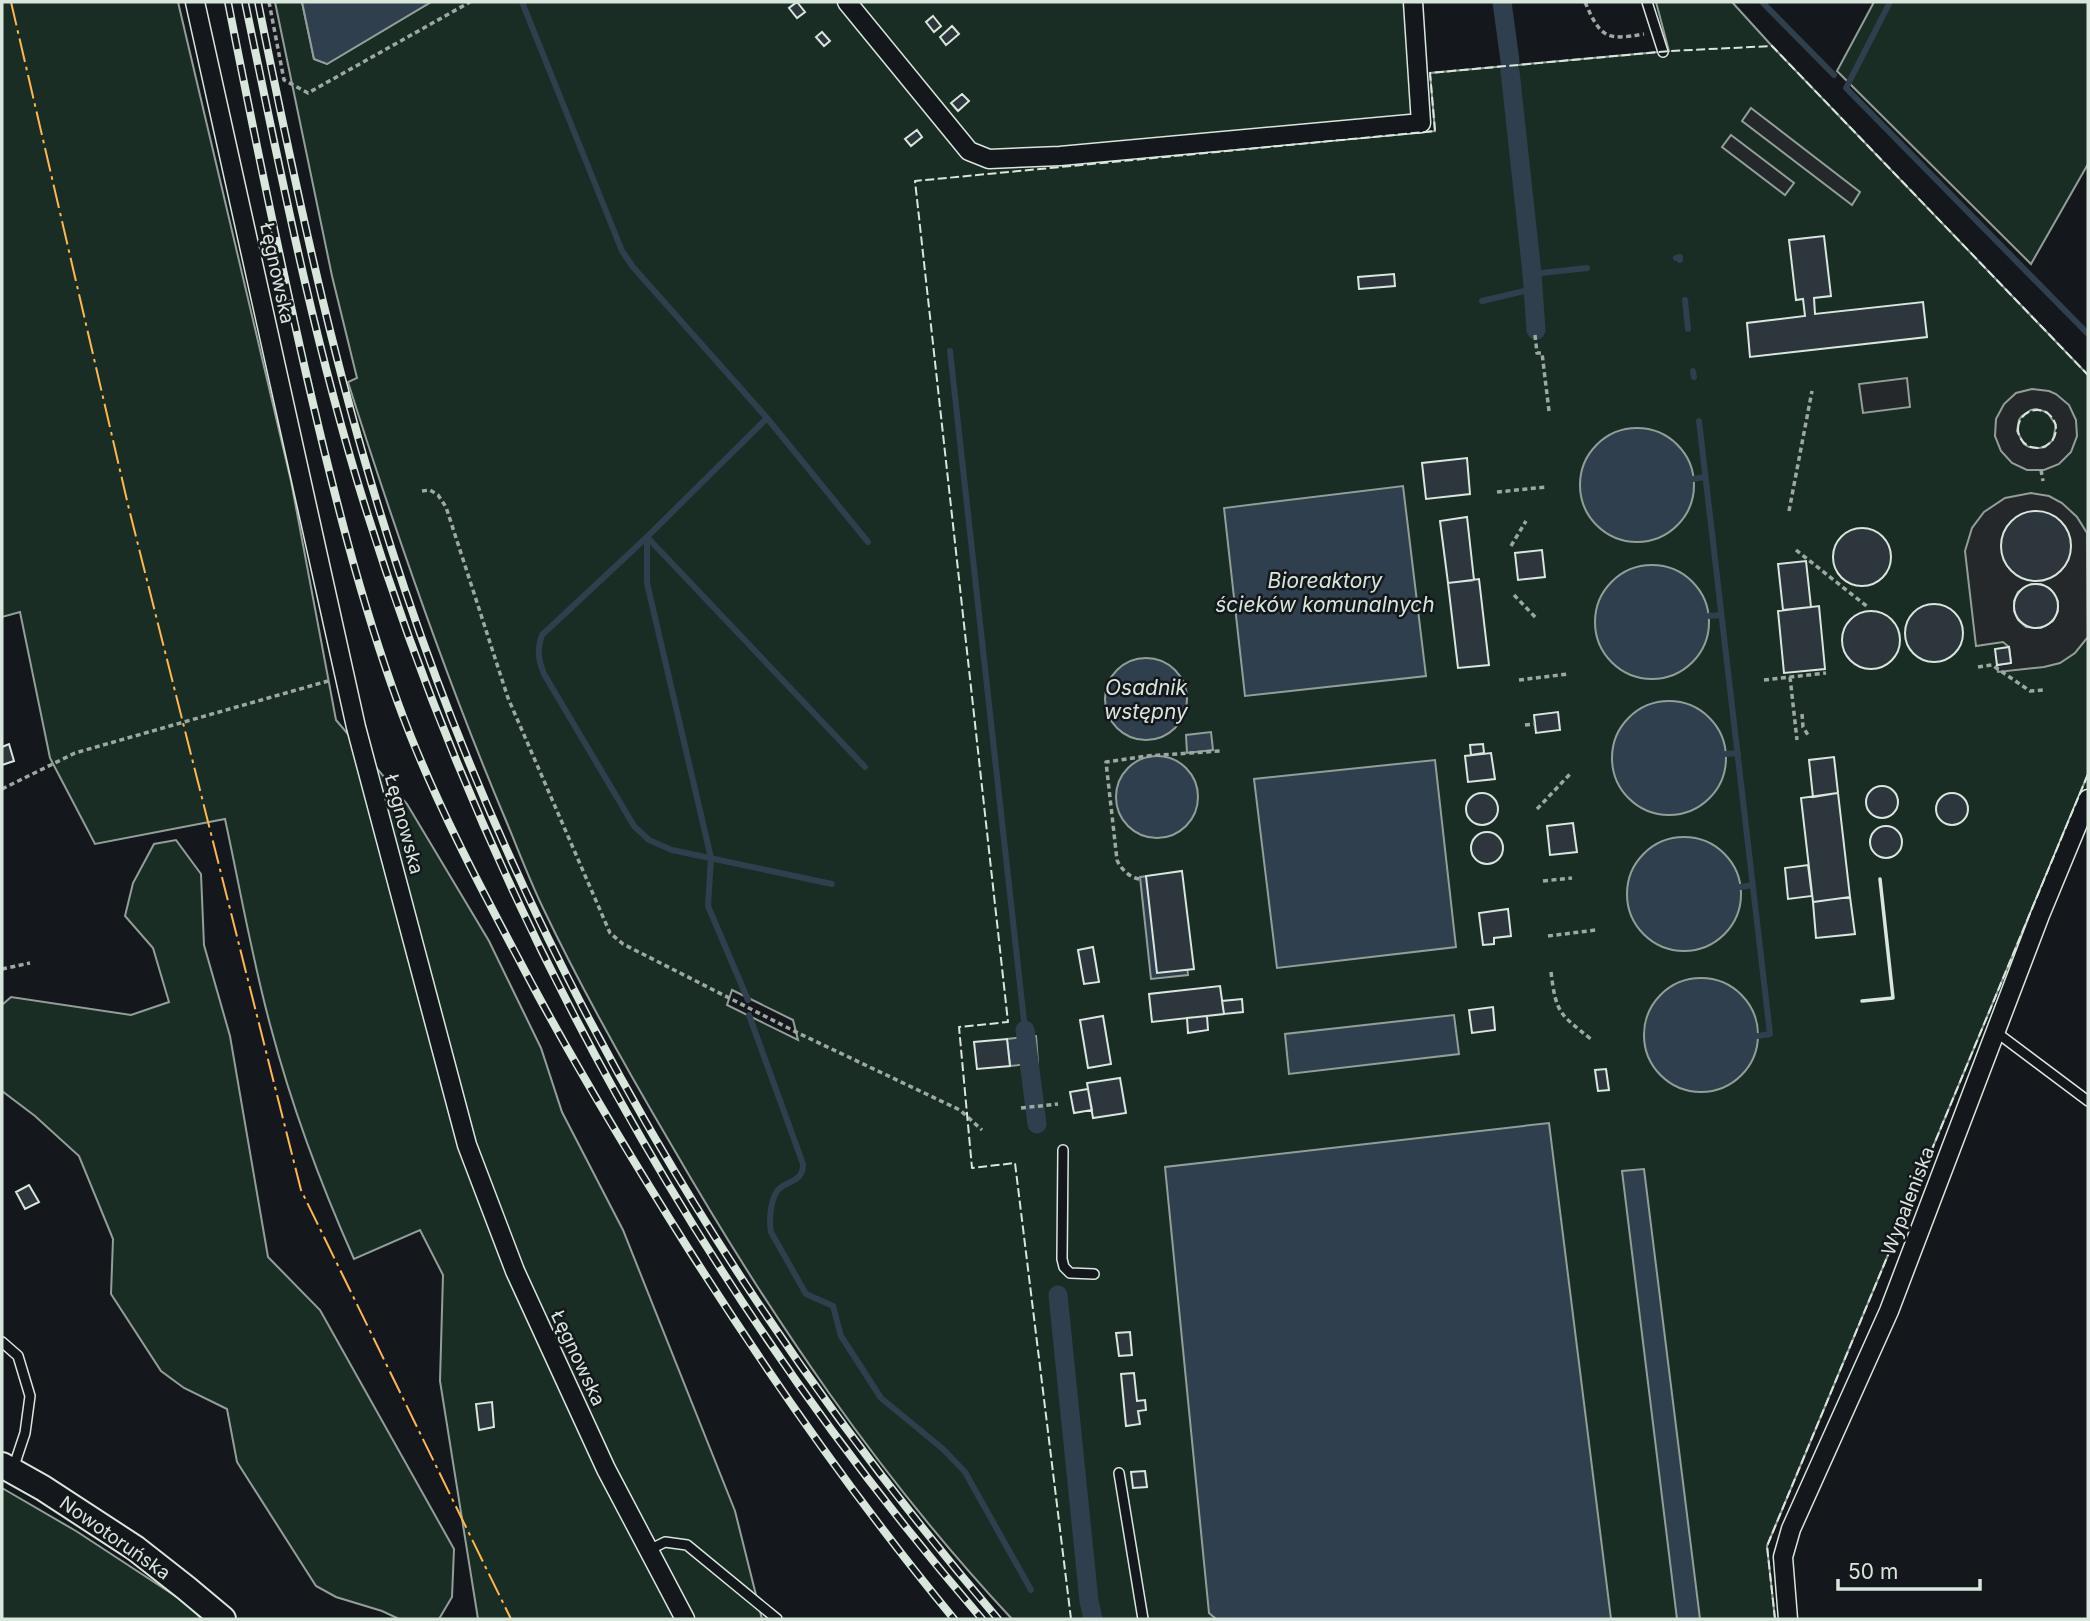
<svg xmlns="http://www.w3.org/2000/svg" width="2090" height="1621" font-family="Inter,sans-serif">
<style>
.green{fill:#1a2d24;stroke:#939e99;stroke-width:2;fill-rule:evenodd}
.parking{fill:#24282b;stroke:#939e99;stroke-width:2;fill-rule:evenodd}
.water{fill:#2f3f4d;stroke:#939e99;stroke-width:2}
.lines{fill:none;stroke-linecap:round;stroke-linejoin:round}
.stream{stroke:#2f3f4d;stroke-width:6}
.canal{stroke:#2f3f4d;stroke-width:19}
.building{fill:#2c363c;stroke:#d8e6dc;stroke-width:2}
.service-casing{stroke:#d8e6dc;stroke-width:12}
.minor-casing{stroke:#d8e6dc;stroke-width:21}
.secondary-casing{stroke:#d8e6dc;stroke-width:28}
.path{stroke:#9da8a2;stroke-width:3.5;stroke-dasharray:5 3.5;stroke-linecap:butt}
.service{stroke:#14181c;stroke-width:9}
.minor{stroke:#14181c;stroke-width:18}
.secondary{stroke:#14181c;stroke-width:24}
.rail-casing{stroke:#d8e6dc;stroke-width:8}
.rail{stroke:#14181c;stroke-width:5;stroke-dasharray:16;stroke-linecap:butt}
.fence{stroke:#d8e6dc;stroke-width:2;stroke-dasharray:9 3.5;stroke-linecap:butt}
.wall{stroke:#d8e6dc;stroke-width:3.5}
.power{stroke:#ffb74d;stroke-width:2;stroke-dasharray:24 5 3.5 5;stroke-linecap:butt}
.labels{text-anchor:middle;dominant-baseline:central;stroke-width:5;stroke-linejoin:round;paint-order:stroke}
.street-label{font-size:19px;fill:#d8e6dc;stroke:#14181c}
.water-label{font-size:21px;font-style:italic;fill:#d8e6dc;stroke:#14181c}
</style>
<rect width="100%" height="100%" fill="#14181c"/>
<path class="green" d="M2 2H178L291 481 336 720 407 804 489 941 541 1048 562 1112 623 1230 735 1511 762 1619H478L440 1381 443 1275 420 1230 354 1259C321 1185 292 1107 271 1028 252 959 240 888 225 819L95 844 50 758 20 612 2 617Z
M275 2H302L314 59 327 64 431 2H1407L1418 133 1435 131 1430 73 1669 51 1656 2H1732L1772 46 2088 375V774L1767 1546 1775 1619H1012C879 1477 769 1314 672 1146 626 1068 582 990 543 908 530 881 519 852 507 823 446 679 395 531 348 382L357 378 332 276ZM732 990 793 1020 798 1040 727 1005Z
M1874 2H2088V164L2031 264 1837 71Z
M176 840 201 874 204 945 230 1036 268 1257 320 1310 454 1549 452 1597 439 1619H399L382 1611 336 1597 316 1586 237 1462 227 1409 184 1388 161 1371 111 1294 113 1239 79 1156 35 1116 2 1091V1005L11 997 131 1015 169 1002 153 948 125 916 133 883 154 844Z
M2 1488 76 1531 186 1603 202 1619H2Z"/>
<path class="parking" d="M1751 108 1860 192 1852 205 1742 121Z
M1731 135 1794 183 1785 195 1722 147Z
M1907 378 1910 407 1863 413 1859 384Z
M2032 389 2049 391 2056 394 2069 405 2076 420 2077 436 2071 452 2059 464 2044 470H2027L2012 463 2001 451 1995 436 1996 419 2004 404 2016 393ZM2036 409 2047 412 2056 425 2053 440 2045 447 2039 448 2029 447 2024 444 2017 431 2019 420 2022 416 2031 410Z
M2031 493 2049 496 2062 503 2077 517 2087 533 2088 637 2075 653 2060 663 2044 667 1998 672 1997 665 2011 663 2009 647 2003 642 1976 646 1965 551 1972 528 1984 512 2005 498ZM2031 584H2041L2050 589 2058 601V611L2053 621 2041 628 2026 627 2018 620 2014 611V601L2018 592Z"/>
<path class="water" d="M302 2H431L327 64 314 59Z
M1580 485a57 57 0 1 1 114 0a57 57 0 1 1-114 0Z
M1403 486 1426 676 1245 696 1224 508Z
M1595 622a57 57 0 1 1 114 0a57 57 0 1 1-114 0Z
M1105 699a41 41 0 1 1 82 0a41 41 0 1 1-82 0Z
M1612 758a57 57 0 1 1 114 0a57 57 0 1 1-114 0Z
M1211 732 1213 750 1187 753 1186 735Z
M1116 797a41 41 0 1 1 82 0a41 41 0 1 1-82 0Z
M1435 760 1456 947 1277 968 1254 779Z
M1627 894a57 57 0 1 1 114 0a57 57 0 1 1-114 0Z
M1177 873 1188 975 1151 979 1140 877Z
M1644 1035a57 57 0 1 1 114 0a57 57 0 1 1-114 0Z
M1454 1015 1459 1054 1289 1074 1285 1034Z
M1036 1036 1038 1063 1010 1066 1007 1039Z
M1549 1123 1611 1619H1216L1209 1613 1165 1167Z
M1644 1169 1700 1619H1677L1622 1171Z"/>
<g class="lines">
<path class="stream" d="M522 2 622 251 633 267 767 418 647 537V583L711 858 708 906 748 1000
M1762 2 1834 75
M1890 2 1846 88 2088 334
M1676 258 1680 257V260
M1532 274 1587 268
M1685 300 1688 329
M1482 301 1533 289
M950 351 1025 1030
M1693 371 1694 377
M767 418 868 542
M1699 421 1770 1034 1758 1036
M1693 479 1705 477
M1709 616 1721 615
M1726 754 1738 753
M832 884 672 850 649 840 634 826 544 674C538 659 537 650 542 635L647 537 865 767
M1740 887 1753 885
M749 1015 803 1164C803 1182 790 1179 779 1189 770 1197 769 1222 771 1232L806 1294 833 1306 841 1336 881 1398 943 1449 965 1472 1031 1590"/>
<path class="canal" d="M1502 2 1510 61
M1510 71 1532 274 1536 330
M1025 1030 1037 1124
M1058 1295 1089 1601 1093 1619"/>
</g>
<path class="building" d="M797 2 805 12 797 18 789 8Z
M933 16 941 26 934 32 926 22Z
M952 26 959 34 946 45 940 37Z
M822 32 830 41 824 46 816 37Z
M962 94 969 101 958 111 951 103Z
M917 130 922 137 911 146 905 139Z
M1824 236 1831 296 1814 298 1815 314 1923 302 1927 337 1750 357 1747 323 1805 316 1803 299 1796 300 1789 240Z
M1394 274 1395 286 1359 289 1358 277Z
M1467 458 1470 494 1426 499 1422 463Z
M2001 546a35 35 0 1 1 70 0a35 35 0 1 1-70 0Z
M1467 517 1474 580 1448 583 1440 521Z
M1833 557a29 29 0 1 1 58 0a29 29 0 1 1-58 0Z
M1542 550 1545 577 1518 580 1515 553Z
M1806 561 1811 607 1783 610 1778 564Z
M1479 579 1489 665 1458 668 1448 583Z
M2014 606a22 22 0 1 1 44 0a22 22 0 1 1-44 0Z
M1905 633a29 29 0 1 1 58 0a29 29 0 1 1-58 0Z
M1819 606 1825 669 1784 673 1778 611Z
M1842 640a29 29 0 1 1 58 0a29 29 0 1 1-58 0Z
M2009 647 2011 663 1997 665 1995 649Z
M1558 712 1560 730 1536 733 1534 715Z
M9 744 14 761 2 765V747Z
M1483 744 1484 753 1471 755 1470 745Z
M1491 753 1495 779 1468 782 1465 756Z
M1834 757 1838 793 1813 797 1809 760Z
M1866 802a16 16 0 1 1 32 0a16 16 0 1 1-32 0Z
M1466 809a16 16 0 1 1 32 0a16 16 0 1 1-32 0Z
M1936 809a16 16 0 1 1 32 0a16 16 0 1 1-32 0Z
M1838 793 1850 897 1813 902 1801 798Z
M1573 823 1577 852 1550 855 1547 826Z
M1870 842a16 16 0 1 1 32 0a16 16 0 1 1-32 0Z
M1471 848a16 16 0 1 1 32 0a16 16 0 1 1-32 0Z
M1808 865 1812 896 1788 899 1785 868Z
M1182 871 1194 969 1157 973 1146 876Z
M1850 897 1855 934 1816 938 1813 902Z
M1508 909 1511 936 1494 938V944L1483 945 1479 913Z
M1093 947 1099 982 1084 984 1078 950Z
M1220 986 1224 1014 1152 1022 1149 994Z
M1242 999 1243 1012 1224 1014 1222 1001Z
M1493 1007 1495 1030 1472 1033 1469 1010Z
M1103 1016 1111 1064 1088 1068 1080 1020Z
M1207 1016 1208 1030 1188 1033 1187 1018Z
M1007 1039 1010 1066 977 1069 974 1042Z
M1606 1069 1609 1090 1598 1091 1595 1070Z
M1120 1078 1126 1113 1093 1118 1087 1083Z
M1088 1089 1092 1110 1074 1113 1070 1092Z
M29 1185 39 1202 25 1209 16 1192Z
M1130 1332 1132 1355 1119 1356 1116 1333Z
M1134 1373 1137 1401 1145 1400 1146 1410 1138 1411 1140 1424 1126 1426 1121 1374Z
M492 1402 494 1427 479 1430 476 1404Z
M1145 1471 1147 1487 1133 1488 1131 1472Z"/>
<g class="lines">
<defs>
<path id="service" d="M1647 2 1663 52
M1996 1032 2088 1101
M1063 1150 1062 1259 1064 1267 1070 1273 1094 1274
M2 1342 18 1356 30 1396 25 1433 13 1469
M1119 1473 1143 1619
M649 1550 665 1542 687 1545 777 1619"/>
<path id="minor" d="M195 2 356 727 467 1145 515 1271 606 1469 685 1619
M847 2 969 151 989 159 1060 156 1421 123 1413 2
M1788 1619 1783 1557 1791 1529 1889 1311 2040 915 2088 799"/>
<path id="secondary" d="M2 1465 43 1488 135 1548 186 1588 223 1619"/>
</defs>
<use href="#service" class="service-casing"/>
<use href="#minor" class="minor-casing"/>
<use href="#secondary" class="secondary-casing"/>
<path class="path" d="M269 2 284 80 308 93 470 2
M1585 2C1600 37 1606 41 1644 34
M1535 335 1537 353H1542L1549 411
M2041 470 2043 481
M422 491 430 490 438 495 446 507 508 698 610 933 623 944 798 1033 960 1110 982 1130
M1497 492 1546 487
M1789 511 1812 391
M1511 546 1526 521
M1796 550 1869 608
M1514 595 1537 619
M1978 667 1992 665 2030 691 2043 690
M1790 677 1797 740
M1519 680 1568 674
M1764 680 1826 673
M1802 714 1803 727 1808 735
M1525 725 1535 724
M2 789 75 753 328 681
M1537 809 1570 774
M1139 879C1130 878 1120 868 1117 860L1106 762 1146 756 1220 751
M1543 881 1572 878
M1548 936 1596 930
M2 969 30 963
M1551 972C1556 1014 1560 1014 1592 1040
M1021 1108 1058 1104"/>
<use href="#service" class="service"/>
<use href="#minor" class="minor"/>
<use href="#secondary" class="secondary"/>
<defs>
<path id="rail" d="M228 2C253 129 279 256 308 382 333 490 360 599 398 703 434 802 485 896 534 988 583 1079 636 1166 691 1253 772 1380 858 1503 954 1619
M245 2C280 170 313 339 364 503 491 913 702 1294 982 1619
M258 2C298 200 340 398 405 590 532 968 739 1317 998 1619"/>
</defs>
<use href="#rail" class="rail-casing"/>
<use href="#rail" class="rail"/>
<path class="fence" d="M2018 429a19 19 0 1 1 38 0a19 19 0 1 1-38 0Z
M1071 1619 1015 1163 972 1168 959 1027 1008 1022 915 181 1435 131 1430 73 1670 51 1772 46 2088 375
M1775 1619 1767 1546 2088 774"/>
<path class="wall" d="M1862 1001 1893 998 1880 879"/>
<path class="power" d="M11 2 129 509 301 1190 511 1619"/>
</g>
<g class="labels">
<g class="street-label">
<text transform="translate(277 273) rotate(78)">Łęgnowska</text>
<text transform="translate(404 824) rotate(75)">Łęgnowska</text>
<text transform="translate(1908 1201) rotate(-69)">Wypaleniska</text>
<text transform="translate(578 1358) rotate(65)">Łęgnowska</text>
<text transform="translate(115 1538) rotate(35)">Nowotoruńska</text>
</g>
<g class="water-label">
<text x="1325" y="580">Bioreaktory<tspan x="1325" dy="24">ścieków komunalnych</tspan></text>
<text x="1146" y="687">Osadnik<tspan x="1146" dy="24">wstępny</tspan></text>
</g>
</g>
<rect width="2090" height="1621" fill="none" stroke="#d8e6dc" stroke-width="7"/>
<path d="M1838 1579v10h142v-10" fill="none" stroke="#d8e6dc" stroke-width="3.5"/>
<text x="1848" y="1579" font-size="21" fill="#d8e6dc" stroke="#14181c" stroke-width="5" paint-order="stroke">50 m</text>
</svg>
